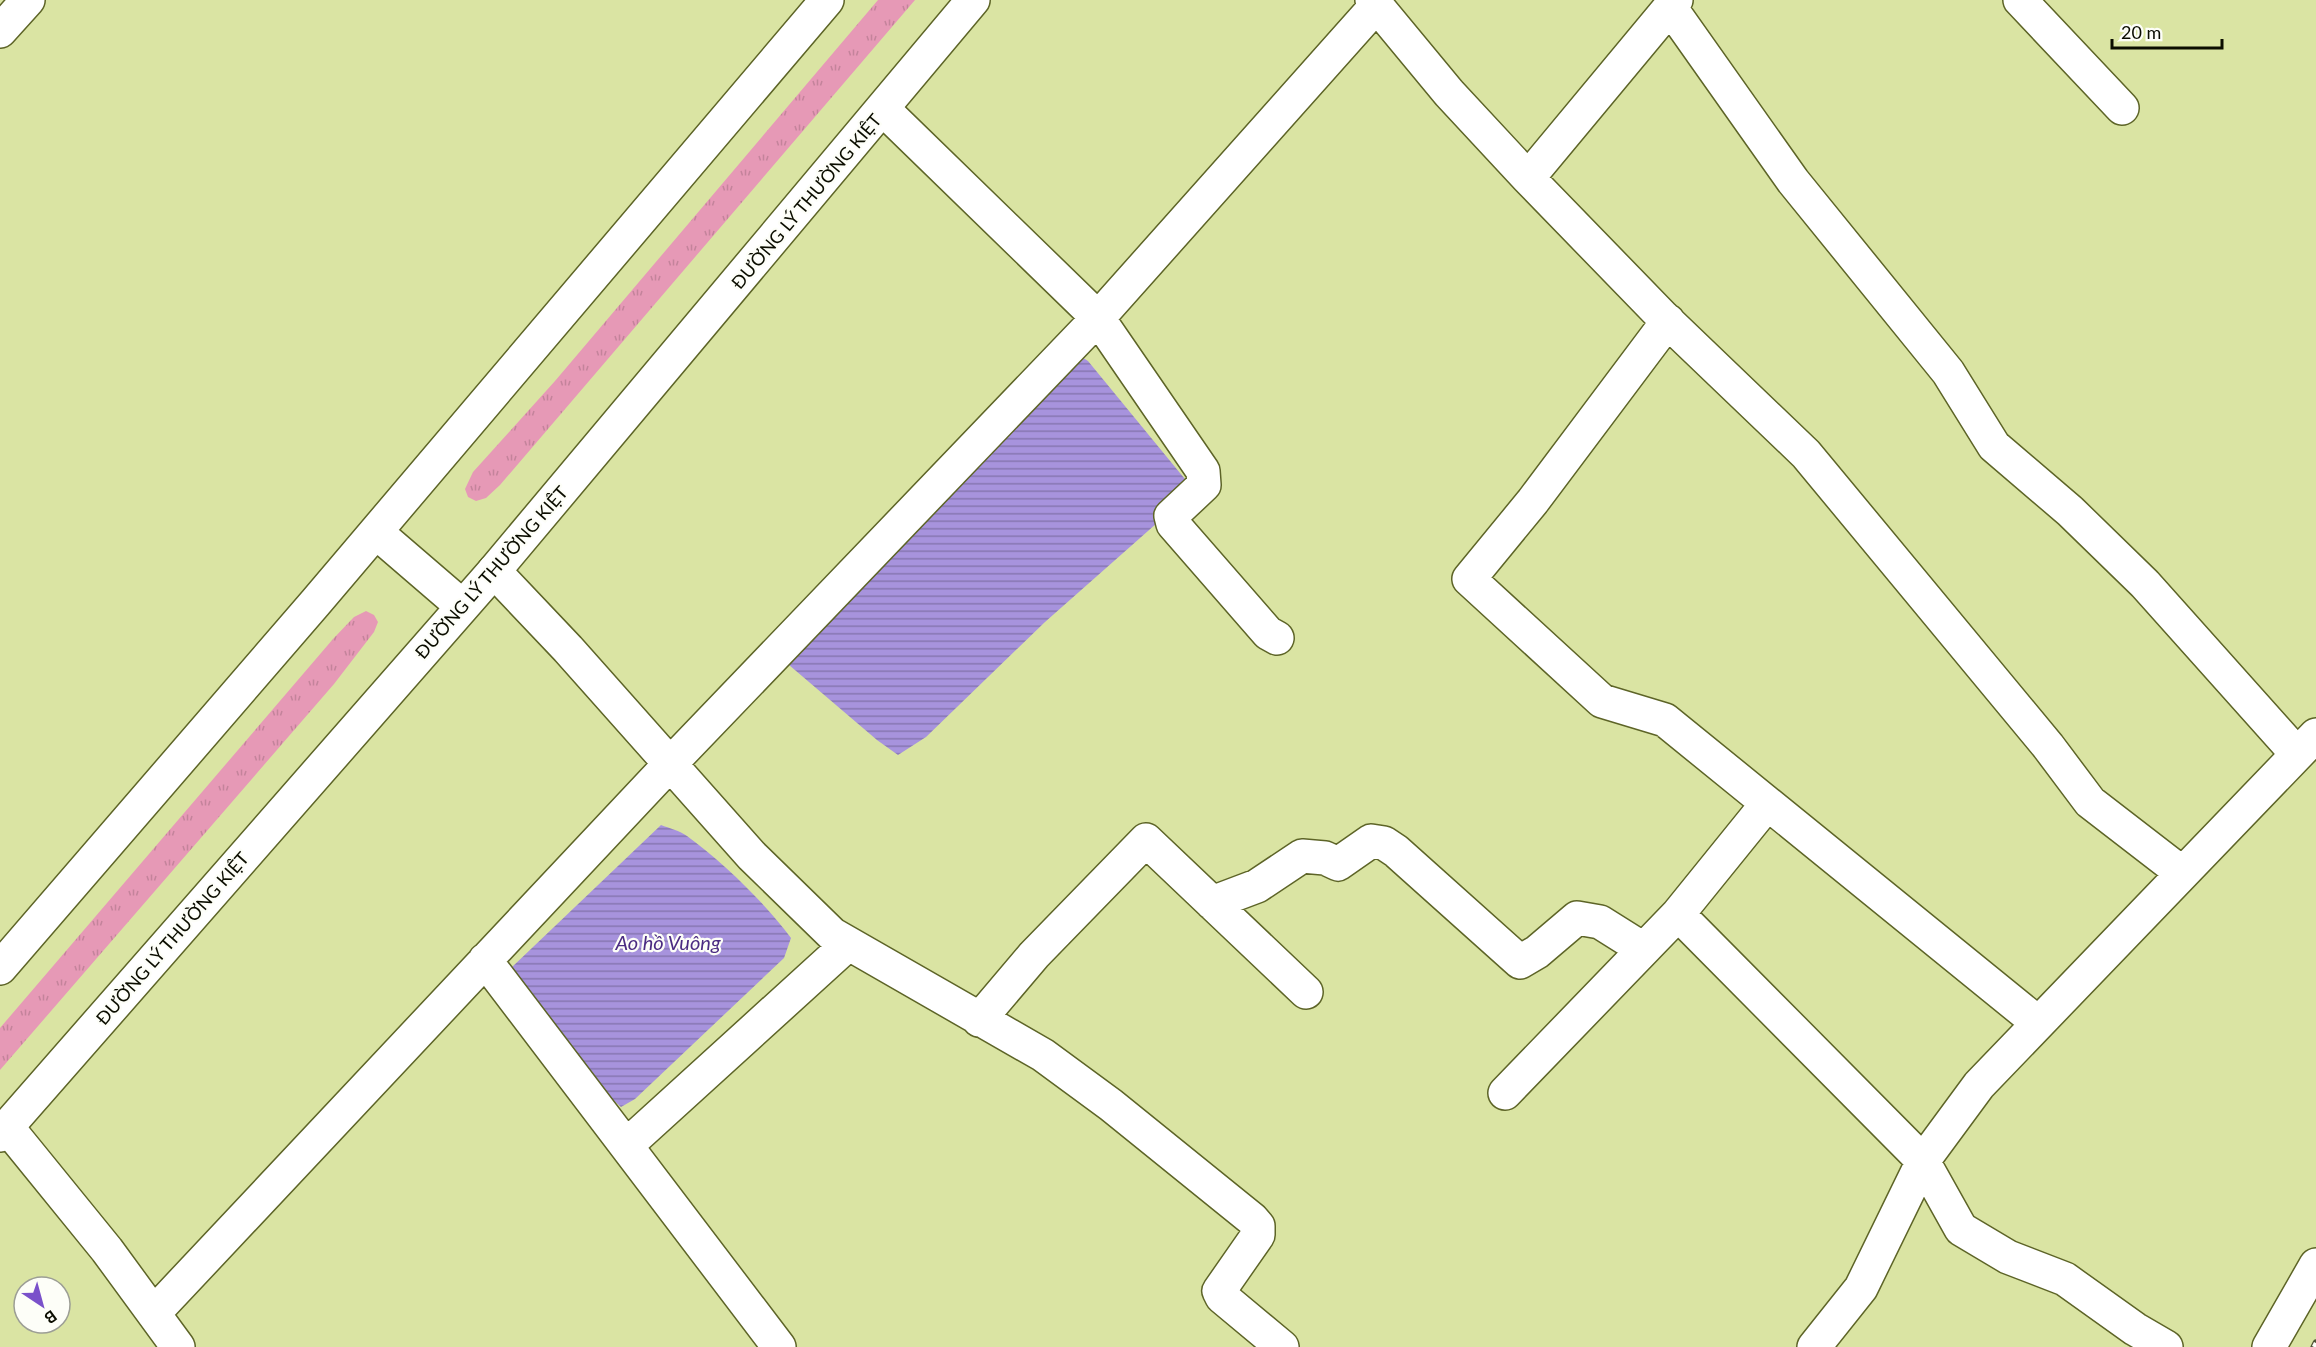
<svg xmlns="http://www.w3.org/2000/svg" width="2316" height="1347" font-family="Lato,sans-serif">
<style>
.grass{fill:url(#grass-tufts)}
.water{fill:url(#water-rules)}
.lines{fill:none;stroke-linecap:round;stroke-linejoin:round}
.minor-casing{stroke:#5d6427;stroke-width:36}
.primary-casing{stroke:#5d6427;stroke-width:36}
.minor{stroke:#fff;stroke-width:33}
.primary{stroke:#fff;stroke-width:33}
.rail-casing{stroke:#4f5335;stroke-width:7}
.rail{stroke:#fdfef8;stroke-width:4.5;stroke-dasharray:14;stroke-linecap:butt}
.labels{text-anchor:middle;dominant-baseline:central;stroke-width:4.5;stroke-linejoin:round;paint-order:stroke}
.street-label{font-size:18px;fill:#0b0d00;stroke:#fdfef8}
.water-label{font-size:20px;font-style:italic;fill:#4b2c82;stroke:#fdfef8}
</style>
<defs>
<pattern id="grass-tufts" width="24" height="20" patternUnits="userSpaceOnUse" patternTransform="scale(1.5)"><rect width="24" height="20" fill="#e699b6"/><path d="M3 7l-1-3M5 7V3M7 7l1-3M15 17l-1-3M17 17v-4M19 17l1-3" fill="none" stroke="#c4839b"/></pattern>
<pattern id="water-rules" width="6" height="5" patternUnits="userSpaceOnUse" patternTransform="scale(1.5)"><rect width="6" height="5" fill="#a793dd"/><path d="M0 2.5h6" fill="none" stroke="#8676b1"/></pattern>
</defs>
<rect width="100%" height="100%" fill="#dae4a3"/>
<path class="grass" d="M878 0H915L500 485 486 498 476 501 468 497 465 489 473 472 555 381Z
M366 611 374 615 378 622 374 632 334 684 0 1070V1028L333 639 354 617Z"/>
<path class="water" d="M1066 347 1088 361 1189 484 1174 508 1045 622 926 737 898 755 877 740 782 659Z
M661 825C669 828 680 831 687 836 723 862 765 903 791 938L784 958 635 1099 621 1107 600 1088 569 1042 511 968Z"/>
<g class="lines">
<defs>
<path id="minor" d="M1372 0 1449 93 1528 178 1663 317 1806 454 2048 746 2090 802 2182 873
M2020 0 2122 108
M1670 7 1793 181 1948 372 1994 446 2070 511 2145 584 2297 754
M0 31 28 0
M883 109 1098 318 1203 471 1204 485 1171 516 1173 524 1268 633 1277 638
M1528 178 1676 0
M1668 321 1533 501 1469 579 1602 701 1665 720 2038 1023
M494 571 568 649 752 856 832 934 1043 1055 1111 1105 1252 1219 1258 1226V1235L1219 1291 1222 1297 1282 1347
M1212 903 1257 886 1302 856 1325 858 1338 864 1371 841 1384 843 1396 851 1520 962 1537 952 1577 918 1600 922 1643 949
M1678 914 1923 1161 1961 1229 2008 1257 2065 1279 2135 1329 2166 1347
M485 960 779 1347
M979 1020 1034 955 1146 840 1306 992
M1505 1093 1678 914 1767 804
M7 1127 107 1250 178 1347
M627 1145 848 944
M154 1313 670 764 1098 318 1376 6
M1814 1347 1861 1288 1923 1161 1979 1085 2316 735
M2269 1347 2316 1265"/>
<path id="primary" d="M376 532 462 606
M0 968 316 602 827 0
M0 1135 494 571 973 0"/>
</defs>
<use href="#minor" class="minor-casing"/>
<use href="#primary" class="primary-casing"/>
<use href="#minor" class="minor"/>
<use href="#primary" class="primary"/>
<defs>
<path id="rail" d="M2314 1347 2316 1343"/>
</defs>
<use href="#rail" class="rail-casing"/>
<use href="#rail" class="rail"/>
</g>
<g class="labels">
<g class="street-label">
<text transform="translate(806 201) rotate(-50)">ĐƯỜNG LÝ THƯỜNG KIỆT</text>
<text transform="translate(491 572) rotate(-49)">ĐƯỜNG LÝ THƯỜNG KIỆT</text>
<text transform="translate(172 938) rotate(-49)">ĐƯỜNG LÝ THƯỜNG KIỆT</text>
</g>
<g class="water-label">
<text x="668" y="942">Ao hồ Vuông</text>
</g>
</g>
<g transform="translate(42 1305) rotate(144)"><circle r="28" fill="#fdfef8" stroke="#9c9e95" stroke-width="1.5"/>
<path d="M0-4.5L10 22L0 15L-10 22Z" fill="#7a51ca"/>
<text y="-9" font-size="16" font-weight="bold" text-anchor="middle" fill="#0b0d00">B</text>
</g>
<path d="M2112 39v9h110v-9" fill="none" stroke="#0b0d00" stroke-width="3"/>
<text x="2121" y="39" font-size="18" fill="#0b0d00" stroke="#fdfef8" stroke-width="4.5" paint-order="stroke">20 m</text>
</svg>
